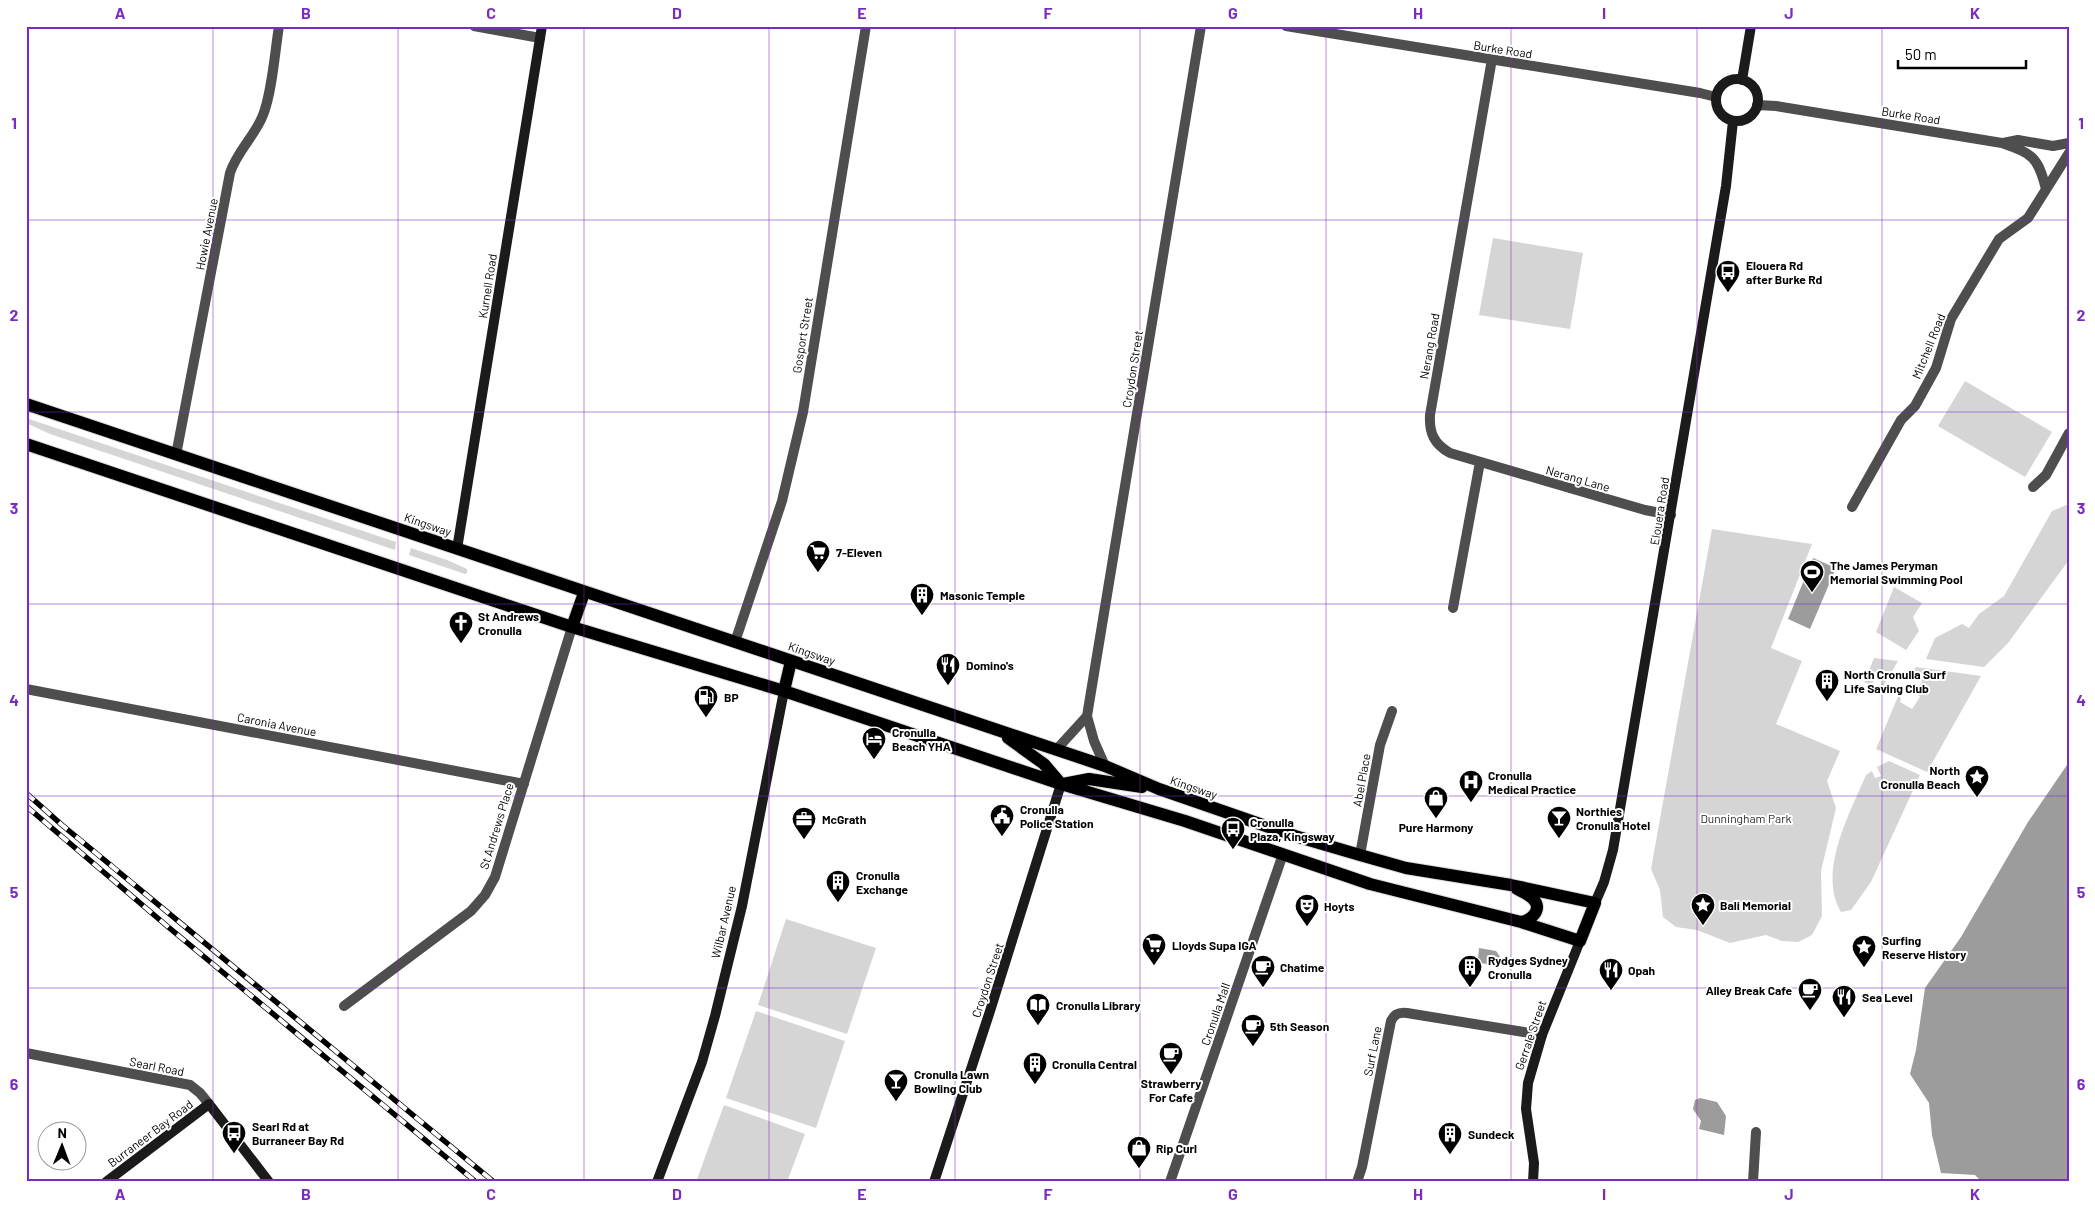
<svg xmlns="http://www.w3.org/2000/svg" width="2095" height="1208" font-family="Barlow,sans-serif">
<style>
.green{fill:#d5d5d5}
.water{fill:#9c9c9c}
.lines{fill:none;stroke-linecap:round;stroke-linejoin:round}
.primary-casing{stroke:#dbdbdb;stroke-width:14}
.street{stroke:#4e4e4e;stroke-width:10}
.secondary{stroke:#1b1b1b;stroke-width:10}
.primary{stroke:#000;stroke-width:12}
.rail-casing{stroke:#000;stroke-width:5.5}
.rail{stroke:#fff;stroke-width:4;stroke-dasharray:11;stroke-linecap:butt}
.grid{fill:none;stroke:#7b2cbf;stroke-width:1;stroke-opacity:0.55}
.labels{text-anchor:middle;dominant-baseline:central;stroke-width:4;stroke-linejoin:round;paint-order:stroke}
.street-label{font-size:12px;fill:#000;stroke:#fff}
.poi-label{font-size:12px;font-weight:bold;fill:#000;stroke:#fff;text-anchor:start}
.park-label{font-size:12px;fill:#2c2c2c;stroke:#fff}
.neatline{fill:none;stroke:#7b2cbf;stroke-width:2}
.grid-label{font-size:16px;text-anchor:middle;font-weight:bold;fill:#7b2cbf}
</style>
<rect width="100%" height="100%" fill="#fff"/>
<path class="green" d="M1493 238 1583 253 1570 329 1479 315Z
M1965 381 2052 432 2025 477 1938 426Z
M26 418 396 542 395 550 50 434 26 423Z
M2069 504V560L2008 643 1984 667 1926 659 1935 638 1962 624 1969 628 1979 614 2004 596 2052 511Z
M1712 529 1812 544 1771 648 1802 661 1776 724 1840 751 1827 781 1836 808 1821 871 1822 916 1812 935 1798 942 1782 941 1766 935 1730 943 1697 930 1676 927 1663 917 1660 890 1651 869Z
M411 548 447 560 467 569V573L465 574 409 555Z
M1894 587 1922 603 1913 617 1919 631 1906 650 1876 632Z
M1874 658 1898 661 1881 690 1878 689 1883 682 1876 678 1871 685 1864 682Z
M1916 667 1981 676 1927 772 1876 749 1899 694 1901 699 1900 702 1912 709 1920 697 1916 692 1922 681 1911 674Z
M1889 761 1920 775 1871 882 1851 910 1841 912C1817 872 1850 813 1866 775L1872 771 1875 778 1881 776 1877 767Z
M786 919 876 948 847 1034 758 1005Z
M756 1011 845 1041 816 1128 726 1098Z
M724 1105 805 1134 787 1182H696Z"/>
<path class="water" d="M1813 558 1836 568 1810 629 1788 619Z
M2069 762V1182H1982L1975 1175 1941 1173 1932 1135 1929 1103 1910 1074 1916 1050 1925 988 1961 937 2028 822Z
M1479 948 1496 951 1503 961 1497 966 1481 963 1478 959Z
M1700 1098 1717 1102 1726 1116 1724 1135 1699 1129 1701 1121 1693 1109 1695 1100Z"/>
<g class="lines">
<defs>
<path id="primary" d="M26 404 1105 766 1159 789 1295 836 1360 855 1406 868 1511 885 1595 903 1580 941 1521 922 1370 884 1185 821 1061 784 784 691 572 627 26 444
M572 627 584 593
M784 691 791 661
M1008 738 1044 764 1061 784
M1063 784 1089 779 1142 787
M1517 889C1523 892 1530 895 1534 900 1543 910 1530 921 1521 922"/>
</defs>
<use href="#primary" class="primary-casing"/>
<path class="street" d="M474 26 540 38
M1286 26 1700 93 1716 97
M1492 59 1430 415C1429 433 1434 444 1450 453L1645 510 1671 515
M1757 105 1776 106 2002 143C2033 154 2038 157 2046 189
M2003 143 2018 140 2053 146 2069 143
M176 455 230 173C237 151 255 136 263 115 272 93 275 51 279 26
M2033 487 2046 475 2069 433
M1852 507 1901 420 1915 406 1936 368 1951 319 1999 239 2028 218 2069 153
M1453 608 1480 462
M735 642 782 501 803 412 866 26
M26 689 524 784
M1056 750 1087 716
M1105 766 1094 741 1087 716 1201 26
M1360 855 1380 745 1392 711
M344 1006 471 911 485 895 495 877 572 627
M26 1053 190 1085 200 1093 209 1104
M1170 1182 1283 854
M1357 1182 1362 1167 1391 1021C1394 1014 1399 1012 1407 1013L1542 1035
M1753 1182 1756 1132"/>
<path class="secondary" d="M1716 100a21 21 0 1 1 42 0a21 21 0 1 1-42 0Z
M1742 80 1751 26
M457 549 542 26
M1595 903 1604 882 1613 850 1726 186 1733 121
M106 1182 209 1104 269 1182
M657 1182 702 1062 715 1016 742 906 784 691
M934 1182 990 1011 1061 784
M1533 1182 1534 1163 1526 1109 1528 1083 1542 1035 1580 941"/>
<use href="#primary" class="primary"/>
<defs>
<path id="rail" d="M26 793 62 825 494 1182
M26 806 167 926 476 1182"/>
</defs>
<use href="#rail" class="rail-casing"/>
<use href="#rail" class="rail"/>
</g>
<path class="grid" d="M213 26V1182M398 26V1182M584 26V1182M769 26V1182M955 26V1182M1140 26V1182M1326 26V1182M1511 26V1182M1697 26V1182M1882 26V1182M26 220H2069M26 412H2069M26 604H2069M26 796H2069M26 988H2069"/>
<defs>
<symbol id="bus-pin" viewBox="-11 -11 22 30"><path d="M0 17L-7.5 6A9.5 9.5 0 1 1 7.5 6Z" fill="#000" stroke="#fff"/><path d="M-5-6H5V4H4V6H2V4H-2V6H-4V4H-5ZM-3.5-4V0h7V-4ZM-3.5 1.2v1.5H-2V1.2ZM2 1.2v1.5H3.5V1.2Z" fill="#fff"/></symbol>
<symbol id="supermarket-pin" viewBox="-11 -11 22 30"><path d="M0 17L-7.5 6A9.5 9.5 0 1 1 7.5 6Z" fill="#000" stroke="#fff"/><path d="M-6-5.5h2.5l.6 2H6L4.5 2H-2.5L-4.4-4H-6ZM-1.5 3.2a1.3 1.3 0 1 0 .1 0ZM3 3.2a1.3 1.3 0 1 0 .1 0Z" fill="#fff"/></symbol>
<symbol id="stadium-pin" viewBox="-11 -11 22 30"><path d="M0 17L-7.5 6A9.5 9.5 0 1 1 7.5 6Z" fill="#000" stroke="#fff"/><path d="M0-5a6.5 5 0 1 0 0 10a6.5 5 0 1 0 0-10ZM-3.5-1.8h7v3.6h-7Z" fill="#fff"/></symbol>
<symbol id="building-pin" viewBox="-11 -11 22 30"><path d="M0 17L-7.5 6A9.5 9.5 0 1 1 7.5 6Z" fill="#000" stroke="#fff"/><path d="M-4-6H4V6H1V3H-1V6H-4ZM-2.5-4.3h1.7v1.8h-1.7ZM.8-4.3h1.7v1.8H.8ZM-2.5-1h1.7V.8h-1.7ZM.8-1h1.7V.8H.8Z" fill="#fff"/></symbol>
<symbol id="church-pin" viewBox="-11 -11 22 30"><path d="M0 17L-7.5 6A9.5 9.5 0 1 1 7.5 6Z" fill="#000" stroke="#fff"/><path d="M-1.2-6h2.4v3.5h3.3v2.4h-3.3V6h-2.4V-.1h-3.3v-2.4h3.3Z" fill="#fff"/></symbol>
<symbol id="restaurant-pin" viewBox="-11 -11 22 30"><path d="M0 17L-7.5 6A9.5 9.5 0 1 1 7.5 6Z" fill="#000" stroke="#fff"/><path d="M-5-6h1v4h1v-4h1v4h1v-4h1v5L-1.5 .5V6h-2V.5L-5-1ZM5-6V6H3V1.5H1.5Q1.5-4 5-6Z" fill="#fff"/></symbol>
<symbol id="fuel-pin" viewBox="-11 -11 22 30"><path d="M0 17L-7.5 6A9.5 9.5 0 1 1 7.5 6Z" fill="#000" stroke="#fff"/><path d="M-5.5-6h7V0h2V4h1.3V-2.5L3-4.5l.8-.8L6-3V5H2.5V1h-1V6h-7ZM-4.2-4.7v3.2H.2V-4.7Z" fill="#fff"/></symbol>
<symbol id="hotel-pin" viewBox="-11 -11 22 30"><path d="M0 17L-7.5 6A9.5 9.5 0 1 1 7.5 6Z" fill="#000" stroke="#fff"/><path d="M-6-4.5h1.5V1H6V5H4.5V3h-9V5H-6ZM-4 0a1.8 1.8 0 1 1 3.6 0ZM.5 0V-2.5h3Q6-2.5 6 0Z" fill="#fff"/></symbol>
<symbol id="sight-pin" viewBox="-11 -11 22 30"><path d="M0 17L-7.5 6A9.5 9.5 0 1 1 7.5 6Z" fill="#000" stroke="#fff"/><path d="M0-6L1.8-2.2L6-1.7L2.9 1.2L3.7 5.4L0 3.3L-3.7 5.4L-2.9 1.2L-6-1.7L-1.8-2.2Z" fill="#fff"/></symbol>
<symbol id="hospital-pin" viewBox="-11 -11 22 30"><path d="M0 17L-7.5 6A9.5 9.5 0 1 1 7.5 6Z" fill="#000" stroke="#fff"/><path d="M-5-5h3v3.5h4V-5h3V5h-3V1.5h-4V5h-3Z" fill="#fff"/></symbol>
<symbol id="shop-pin" viewBox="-11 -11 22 30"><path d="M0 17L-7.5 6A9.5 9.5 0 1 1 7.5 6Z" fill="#000" stroke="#fff"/><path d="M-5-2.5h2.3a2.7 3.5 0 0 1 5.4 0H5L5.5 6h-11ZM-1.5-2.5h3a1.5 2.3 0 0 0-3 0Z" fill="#fff"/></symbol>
<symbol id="civic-pin" viewBox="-11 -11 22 30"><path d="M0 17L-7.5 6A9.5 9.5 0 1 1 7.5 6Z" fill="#000" stroke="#fff"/><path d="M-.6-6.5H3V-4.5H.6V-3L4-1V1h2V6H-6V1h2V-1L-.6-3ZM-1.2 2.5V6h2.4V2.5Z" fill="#fff"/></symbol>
<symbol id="bar-pin" viewBox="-11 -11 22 30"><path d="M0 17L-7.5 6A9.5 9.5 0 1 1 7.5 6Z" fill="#000" stroke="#fff"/><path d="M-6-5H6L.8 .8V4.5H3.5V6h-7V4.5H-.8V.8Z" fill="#fff"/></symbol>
<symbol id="office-pin" viewBox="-11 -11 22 30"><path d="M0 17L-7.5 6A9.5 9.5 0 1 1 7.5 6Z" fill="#000" stroke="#fff"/><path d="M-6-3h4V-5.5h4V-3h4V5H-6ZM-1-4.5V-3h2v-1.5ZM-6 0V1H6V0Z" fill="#fff"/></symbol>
<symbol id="theatre-pin" viewBox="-11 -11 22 30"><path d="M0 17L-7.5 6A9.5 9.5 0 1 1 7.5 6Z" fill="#000" stroke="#fff"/><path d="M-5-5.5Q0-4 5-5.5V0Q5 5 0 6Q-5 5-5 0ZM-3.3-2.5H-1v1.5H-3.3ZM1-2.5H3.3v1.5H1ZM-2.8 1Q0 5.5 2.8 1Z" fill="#fff"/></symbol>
<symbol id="cafe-pin" viewBox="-11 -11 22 30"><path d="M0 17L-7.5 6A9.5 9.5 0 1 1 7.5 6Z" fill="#000" stroke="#fff"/><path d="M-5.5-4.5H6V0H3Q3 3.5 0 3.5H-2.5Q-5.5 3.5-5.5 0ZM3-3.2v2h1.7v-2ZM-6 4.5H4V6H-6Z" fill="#fff"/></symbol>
<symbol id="library-pin" viewBox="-11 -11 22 30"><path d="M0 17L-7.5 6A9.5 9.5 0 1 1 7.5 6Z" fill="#000" stroke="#fff"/><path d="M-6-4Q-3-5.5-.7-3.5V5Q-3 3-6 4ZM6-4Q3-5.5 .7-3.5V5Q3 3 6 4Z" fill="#fff"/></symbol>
</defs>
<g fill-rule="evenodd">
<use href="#bus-pin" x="1714" y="258" width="28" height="38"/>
<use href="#supermarket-pin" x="804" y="538" width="28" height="38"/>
<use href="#stadium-pin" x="1798" y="558" width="28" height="38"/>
<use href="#building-pin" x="908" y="581" width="28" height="38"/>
<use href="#church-pin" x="447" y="609" width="28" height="38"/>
<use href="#restaurant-pin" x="934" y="651" width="28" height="38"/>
<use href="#building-pin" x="1813" y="667" width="28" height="38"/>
<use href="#fuel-pin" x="692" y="683" width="28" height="38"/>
<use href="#hotel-pin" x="860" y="725" width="28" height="38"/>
<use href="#sight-pin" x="1963" y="763" width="28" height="38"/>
<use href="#hospital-pin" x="1457" y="768" width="28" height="38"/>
<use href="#shop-pin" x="1422" y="784" width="28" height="38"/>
<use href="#civic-pin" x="988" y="802" width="28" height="38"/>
<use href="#bar-pin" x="1545" y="804" width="28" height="38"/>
<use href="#office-pin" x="790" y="805" width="28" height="38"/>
<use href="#bus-pin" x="1219" y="815" width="28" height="38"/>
<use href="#building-pin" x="824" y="868" width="28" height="38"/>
<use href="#sight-pin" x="1689" y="891" width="28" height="38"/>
<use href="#theatre-pin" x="1293" y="892" width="28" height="38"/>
<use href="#supermarket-pin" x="1140" y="931" width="28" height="38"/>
<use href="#sight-pin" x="1850" y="933" width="28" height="38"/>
<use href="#cafe-pin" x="1249" y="953" width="28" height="38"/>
<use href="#building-pin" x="1456" y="953" width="28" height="38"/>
<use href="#restaurant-pin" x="1597" y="956" width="28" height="38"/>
<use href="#cafe-pin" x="1796" y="976" width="28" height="38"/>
<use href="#restaurant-pin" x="1830" y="983" width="28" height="38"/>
<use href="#library-pin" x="1024" y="991" width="28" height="38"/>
<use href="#cafe-pin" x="1239" y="1012" width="28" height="38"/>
<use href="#cafe-pin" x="1157" y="1040" width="28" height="38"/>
<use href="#building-pin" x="1021" y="1050" width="28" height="38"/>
<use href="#bar-pin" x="882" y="1067" width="28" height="38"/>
<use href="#bus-pin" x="220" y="1119" width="28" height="38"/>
<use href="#building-pin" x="1436" y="1120" width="28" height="38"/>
<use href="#shop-pin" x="1125" y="1134" width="28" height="38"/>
</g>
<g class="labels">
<g class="street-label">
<text transform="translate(1503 49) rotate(9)">Burke Road</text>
<text transform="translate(1911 115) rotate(9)">Burke Road</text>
<text transform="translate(206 234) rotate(-79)">Howie Avenue</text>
<text transform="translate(487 286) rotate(-81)">Kurnell Road</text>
<text transform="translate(802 335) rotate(-81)">Gosport Street</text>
<text transform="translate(1429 346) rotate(-80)">Nerang Road</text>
<text transform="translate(1928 346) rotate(-68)">Mitchell Road</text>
<text transform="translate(1132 369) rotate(-81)">Croydon Street</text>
<text transform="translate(1578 478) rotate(16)">Nerang Lane</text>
<text transform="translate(1659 511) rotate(-81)">Elouera Road</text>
<text transform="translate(428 524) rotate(19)">Kingsway</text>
<text transform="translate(812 653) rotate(19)">Kingsway</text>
<text transform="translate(277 724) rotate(11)">Caronia Avenue</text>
<text transform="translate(1361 780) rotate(-80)">Abel Place</text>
<text transform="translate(1194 787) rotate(19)">Kingsway</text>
<text transform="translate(496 826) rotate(-73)">St Andrews Place</text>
<text transform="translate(723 922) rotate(-77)">Wilbar Avenue</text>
<text transform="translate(987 980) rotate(-72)">Croydon Street</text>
<text transform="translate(1215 1014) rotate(-71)">Cronulla Mall</text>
<text transform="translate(1530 1035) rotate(-71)">Gerrale Street</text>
<text transform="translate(1372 1051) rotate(-79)">Surf Lane</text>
<text transform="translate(157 1066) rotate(11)">Searl Road</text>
<text transform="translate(150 1133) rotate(-37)">Burraneer Bay Road</text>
</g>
<g class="poi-label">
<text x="1746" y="265">Elouera Rd<tspan x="1746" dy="14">after Burke Rd</tspan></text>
<text x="836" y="552">7-Eleven</text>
<text x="1830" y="565">The James Peryman<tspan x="1830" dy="14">Memorial Swimming Pool</tspan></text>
<text x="940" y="595">Masonic Temple</text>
<text x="478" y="616">St Andrews<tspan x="478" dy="14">Cronulla</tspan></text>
<text x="966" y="665">Domino's</text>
<text x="1844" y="674">North Cronulla Surf<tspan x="1844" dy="14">Life Saving Club</tspan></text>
<text x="724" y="697">BP</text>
<text x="892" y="732">Cronulla<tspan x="892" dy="14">Beach YHA</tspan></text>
<text x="1960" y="770" text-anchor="end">North<tspan x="1960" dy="14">Cronulla Beach</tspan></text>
<text x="1488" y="775">Cronulla<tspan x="1488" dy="14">Medical Practice</tspan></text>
<text x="1020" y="809">Cronulla<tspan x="1020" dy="14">Police Station</tspan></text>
<text x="1576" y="811">Northies<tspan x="1576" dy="14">Cronulla Hotel</tspan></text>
<text x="822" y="819">McGrath</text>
<text x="1250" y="822">Cronulla<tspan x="1250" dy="14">Plaza, Kingsway</tspan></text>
<text x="1436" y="827" text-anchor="middle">Pure Harmony</text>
<text x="856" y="875">Cronulla<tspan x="856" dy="14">Exchange</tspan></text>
<text x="1720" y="905">Bali Memorial</text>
<text x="1324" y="906">Hoyts</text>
<text x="1882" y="940">Surfing<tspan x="1882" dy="14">Reserve History</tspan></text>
<text x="1172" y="945">Lloyds Supa IGA</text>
<text x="1488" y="960">Rydges Sydney<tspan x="1488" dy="14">Cronulla</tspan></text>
<text x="1280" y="967">Chatime</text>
<text x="1628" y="970">Opah</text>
<text x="1792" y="990" text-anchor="end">Alley Break Cafe</text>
<text x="1862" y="997">Sea Level</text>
<text x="1056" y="1005">Cronulla Library</text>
<text x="1270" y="1026">5th Season</text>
<text x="1052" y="1064">Cronulla Central</text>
<text x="914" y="1074">Cronulla Lawn<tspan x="914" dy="14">Bowling Club</tspan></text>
<text x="1171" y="1083" text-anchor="middle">Strawberry<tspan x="1171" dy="14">For Cafe</tspan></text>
<text x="252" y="1126">Searl Rd at<tspan x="252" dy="14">Burraneer Bay Rd</tspan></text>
<text x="1468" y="1134">Sundeck</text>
<text x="1156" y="1148">Rip Curl</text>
</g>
<g class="park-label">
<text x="1746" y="818">Dunningham Park</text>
</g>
</g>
<rect width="2095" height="1208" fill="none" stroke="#ffffff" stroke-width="55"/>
<g transform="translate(62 1146) rotate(1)"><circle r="24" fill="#ffffff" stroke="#999999"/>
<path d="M0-4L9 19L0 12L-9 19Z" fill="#000000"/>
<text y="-8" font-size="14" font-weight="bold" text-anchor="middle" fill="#000000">N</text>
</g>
<path d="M1898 60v8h128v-8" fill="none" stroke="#000000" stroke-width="2.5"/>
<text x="1905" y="60" font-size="15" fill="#000000" stroke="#ffffff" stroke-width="4" paint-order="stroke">50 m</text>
<rect x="28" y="28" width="2040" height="1152" class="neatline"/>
<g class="grid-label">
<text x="120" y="19">A</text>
<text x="306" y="19">B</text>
<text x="491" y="19">C</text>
<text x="677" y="19">D</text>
<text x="862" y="19">E</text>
<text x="1048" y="19">F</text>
<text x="1233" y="19">G</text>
<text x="1418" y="19">H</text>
<text x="1604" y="19">I</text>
<text x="1789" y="19">J</text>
<text x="1975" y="19">K</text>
<text x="14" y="129">1</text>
<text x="2081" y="129">1</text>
<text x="14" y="321">2</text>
<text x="2081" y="321">2</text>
<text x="14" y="514">3</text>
<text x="2081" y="514">3</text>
<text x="14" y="706">4</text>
<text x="2081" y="706">4</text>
<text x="14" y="898">5</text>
<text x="2081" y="898">5</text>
<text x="14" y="1090">6</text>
<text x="2081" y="1090">6</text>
<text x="120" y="1200">A</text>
<text x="306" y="1200">B</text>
<text x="491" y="1200">C</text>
<text x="677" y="1200">D</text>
<text x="862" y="1200">E</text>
<text x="1048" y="1200">F</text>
<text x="1233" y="1200">G</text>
<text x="1418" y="1200">H</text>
<text x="1604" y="1200">I</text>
<text x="1789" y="1200">J</text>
<text x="1975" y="1200">K</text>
</g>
</svg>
